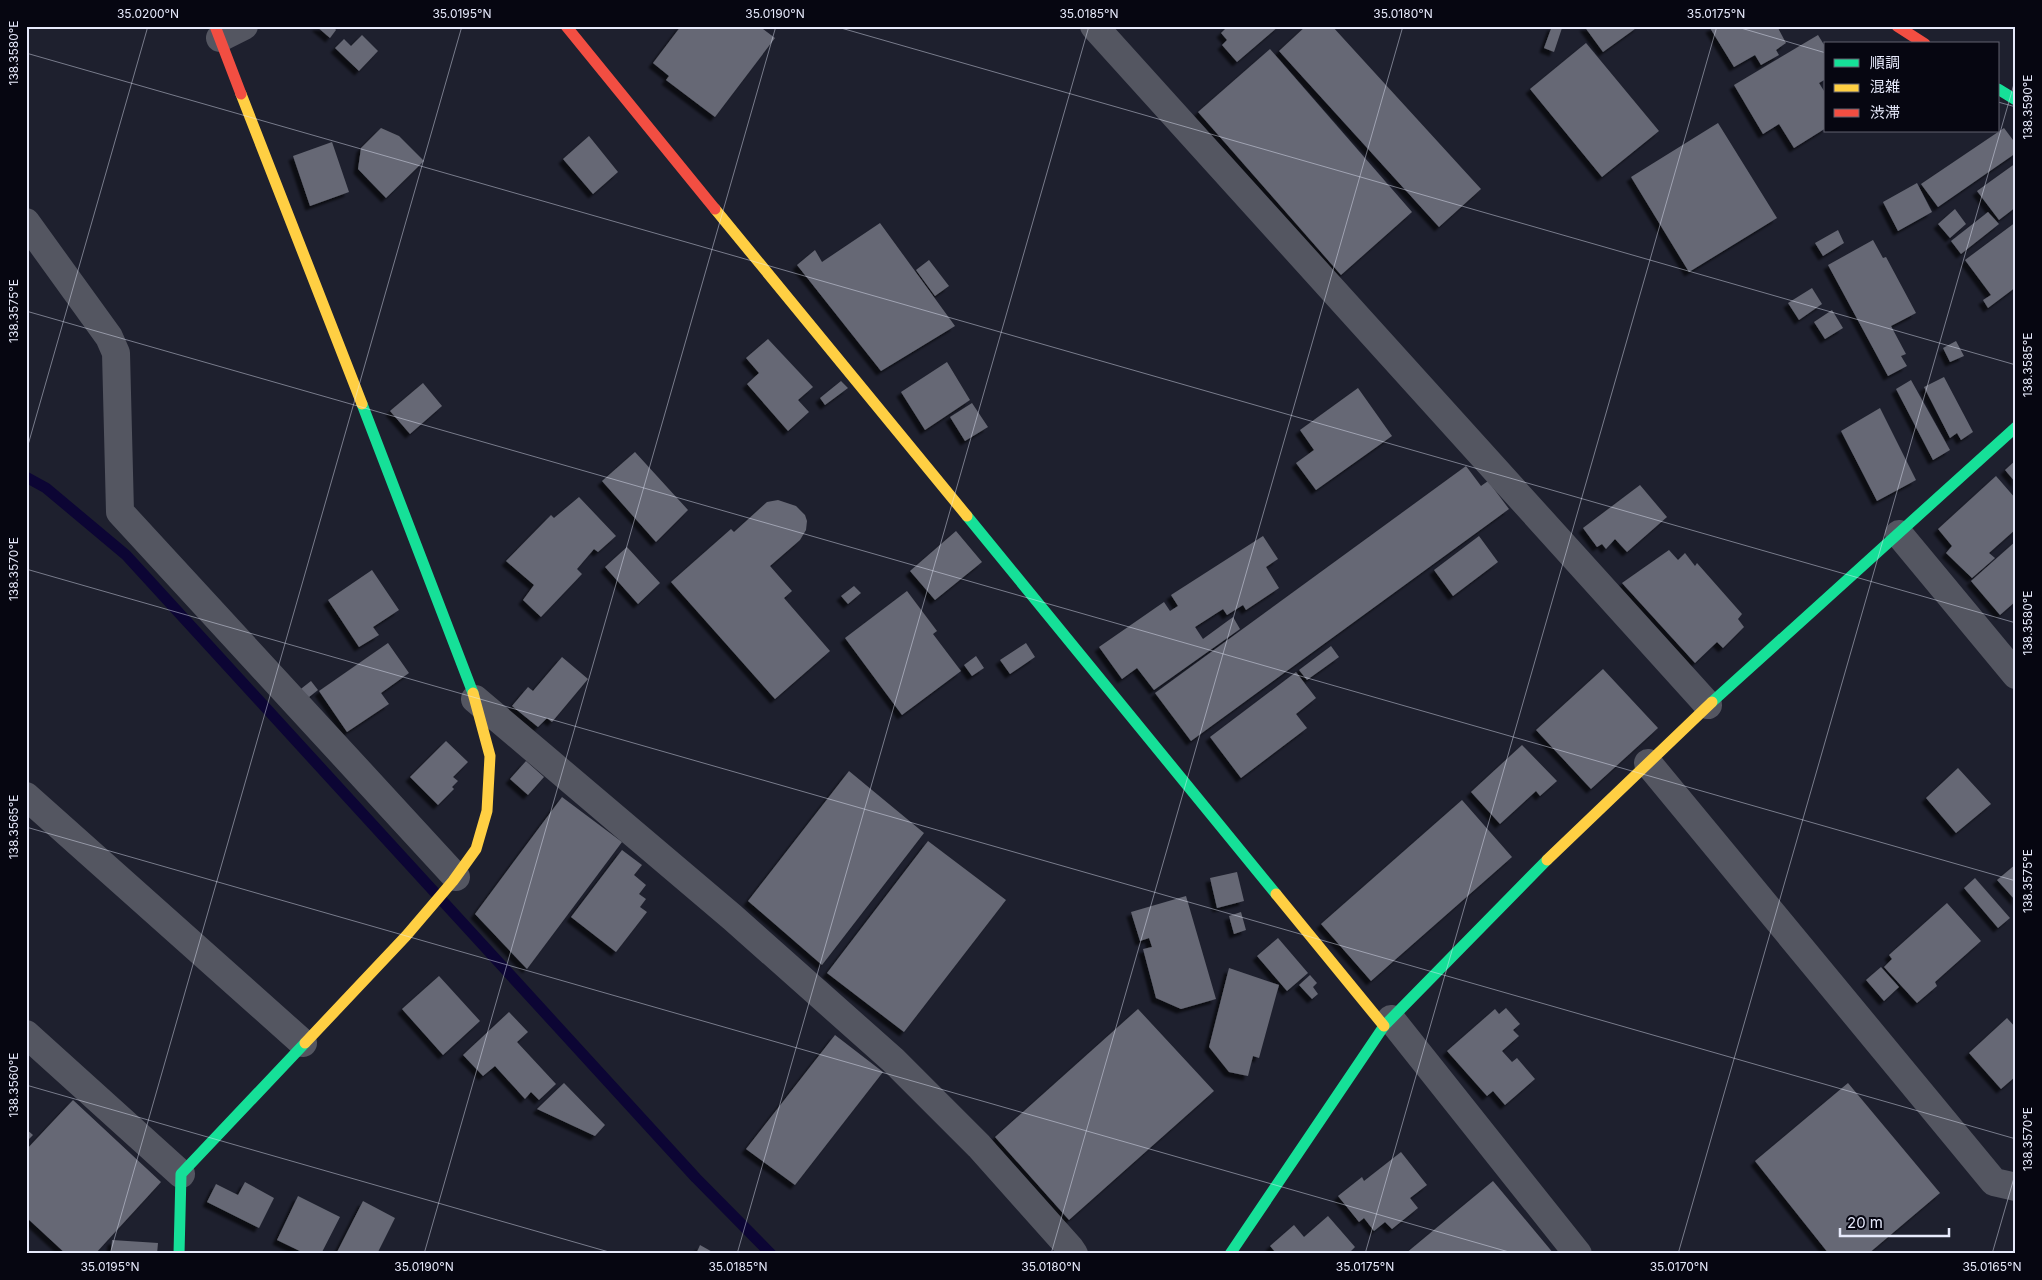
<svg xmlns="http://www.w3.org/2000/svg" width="2042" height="1280" font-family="Inter,'Noto Sans JP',sans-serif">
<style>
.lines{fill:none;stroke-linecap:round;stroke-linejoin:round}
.stream{stroke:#0c0534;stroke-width:11}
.building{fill:#666874;filter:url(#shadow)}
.street{stroke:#545661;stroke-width:28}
.fast{stroke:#16e098;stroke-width:11}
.slow{stroke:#ffcf43;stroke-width:11}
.jam{stroke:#f24e42;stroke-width:11}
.ticks{fill:none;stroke:#e7eafc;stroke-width:1;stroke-opacity:0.45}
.neatline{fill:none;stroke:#e7eafc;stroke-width:2}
.ticks-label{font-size:12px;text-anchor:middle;fill:#e7eafc}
</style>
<defs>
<filter id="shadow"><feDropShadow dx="-4.5" dy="4.5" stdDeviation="1" flood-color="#0009"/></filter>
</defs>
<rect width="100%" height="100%" fill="#1e202e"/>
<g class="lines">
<path class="stream" d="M26 477 46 488 126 555 696 1178 771 1254"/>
</g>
<path class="building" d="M316 26H333L336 30 330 38Z
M681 26H759L775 38 715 117 666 80 669 76 653 63Z
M1228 26H1279L1237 62 1222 45 1227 40 1221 33Z
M1306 26H1332L1481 189 1439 227 1279 51Z
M1552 26 1562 28 1554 52 1544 48Z
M1584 26H1639L1603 52Z
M1714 26H1777L1786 43 1776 50 1779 55 1761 65 1755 55 1734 67 1710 28Z
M362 35 378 51 359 71 335 48 344 39 351 46Z
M1818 35 1826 48V79L1819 83 1826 94V128L1794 148 1779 124 1763 134 1734 85Z
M1586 43 1659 131 1602 177 1530 89Z
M1270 49 1412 212 1341 275 1198 112Z
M1718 123 1777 218 1689 272 1631 177Z
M381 128 399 136 424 161 386 198 358 169 361 148Z
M2004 128 2016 144V153L1938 207 1921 184Z
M589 136 618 172 593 194 563 159Z
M332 142 349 192 310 206 293 156Z
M2016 163V207L1999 220 1977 191Z
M1917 183 1932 212 1898 231 1883 202Z
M1955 209 1966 224 1950 238 1938 224Z
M1988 212 1999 224 1961 254 1951 241Z
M2016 222V287L1988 308 1983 300 1991 295 1965 260Z
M880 223 955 326 881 371 797 265 815 250 822 262Z
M1838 230 1844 243 1823 256 1815 243Z
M1873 240 1883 258 1886 257 1916 313 1891 326 1906 354 1901 356 1907 366 1888 376 1828 265Z
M929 260 949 286 935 296 916 270Z
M1812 288 1822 304 1799 320 1788 303Z
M1832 310 1843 328 1825 339 1814 322Z
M768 339 813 387 798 400 809 412 788 431 747 384 759 373 746 358Z
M1956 341 1964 356 1950 362 1943 348Z
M947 362 970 400 925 430 901 392Z
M1944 377 1973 432 1961 440 1957 433 1950 438 1924 387Z
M1911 380 1950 450 1933 460 1896 389Z
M841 381 848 388 825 405 820 398Z
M423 383 442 406 410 434 390 411Z
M1358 388 1392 436 1316 490 1296 463 1314 450 1300 430Z
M972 403 988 427 965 441 950 417Z
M1880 408 1916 480 1877 501 1841 431Z
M635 452 688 510 656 542 602 481Z
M2016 460V483L2005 470Z
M1466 466 1481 486 1488 481 1509 509 1191 741 1155 693Z
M1996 476 2016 499V529L1989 553 1995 558 1972 578 1946 553 1952 546 1938 529Z
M1640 485 1667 517 1627 552 1615 539 1606 549 1602 544 1597 547 1583 528Z
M579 497 616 536 598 552 594 549 577 569 582 574 541 617 523 600 534 585 506 561 551 515 554 518Z
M778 500 796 506 805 515 807 521 806 530 800 540 770 566 792 591 784 598 830 651 775 699 671 582 731 529 734 532 767 502Z
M956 531 982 562 935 600 910 571Z
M1263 536 1278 559 1266 567 1279 588 1246 610 1243 605 1227 615 1223 609 1195 627 1203 639 1233 617 1240 629 1154 690 1137 668 1122 679 1099 647 1164 602 1170 611 1178 606 1171 595Z
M1479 536 1498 562 1453 596 1434 570Z
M2016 541V601L2000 615 1971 581Z
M627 547 660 583 638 604 605 567Z
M1669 550 1678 560 1685 553 1695 566 1697 563 1742 614 1738 619 1744 627 1723 648 1717 642 1695 663 1622 583Z
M372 570 399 610 373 627 379 635 359 647 328 600Z
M854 586 861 593 848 604 841 596Z
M907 591 937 631 933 634 961 671 902 715 845 638Z
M388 643 409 673 381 693 389 704 347 732 319 691Z
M1026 643 1035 657 1010 674 1000 660Z
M1331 646 1339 657 1307 680 1299 670Z
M976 656 984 668 972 676 964 665Z
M562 657 588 679 552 722 547 718 538 727 512 706 528 687 533 691Z
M1603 669 1658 728 1591 789 1536 730Z
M1296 672 1316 698 1296 714 1307 728 1241 778 1210 737Z
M311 681 318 690 304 701 297 692Z
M446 741 468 762 453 777 458 781 452 787 454 789 438 805 410 777Z
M1522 745 1557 781 1540 796 1536 791 1500 824 1471 792Z
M526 761 544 777 528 795 510 779Z
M1958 768 1991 804 1956 833 1926 798Z
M849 771 924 833 822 965 748 901Z
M562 797 622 842 527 969 475 914Z
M1462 800 1512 857 1371 981 1321 924Z
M928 841 1006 900 904 1032 827 973Z
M622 850 642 865 634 875 646 885 639 894 646 899 640 907 647 912 616 952 571 917Z
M2016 864V901L1997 880Z
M1237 872 1244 901 1217 908 1210 878Z
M1975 878 2010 918 1998 928 1964 888Z
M1186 896 1216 999 1181 1009 1156 998 1143 949 1152 947 1149 938 1140 941 1131 912Z
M1947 903 1981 941 1935 982 1937 986 1917 1003 1884 967 1892 959 1889 955Z
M1241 912 1246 930 1234 934 1229 916Z
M1278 938 1308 973 1287 991 1257 956Z
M1881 967 1899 987 1884 1001 1866 980Z
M1229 968 1279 985 1259 1058 1253 1056 1248 1076 1229 1072 1209 1047Z
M1310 975 1317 983 1313 987 1318 994 1312 999 1299 985Z
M439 976 480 1021 443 1055 402 1009Z
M1506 1008 1520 1024 1513 1030 1519 1036 1502 1051 1512 1062 1517 1058 1535 1079 1505 1105 1493 1091 1487 1096 1447 1051 1495 1009 1499 1014Z
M1138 1009 1214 1091 1069 1220 995 1137Z
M509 1012 528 1032 517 1042 556 1084 539 1100 531 1092 525 1099 495 1066 483 1076 463 1055Z
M2007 1018 2016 1028V1076L2001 1089 1969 1053Z
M835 1035 883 1072 795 1185 746 1149Z
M564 1083 605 1125 595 1136 537 1109Z
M1848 1083 1940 1193 1868 1254H1829L1755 1161Z
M73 1100 161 1182 95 1254H66L26 1217V1150Z
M26 1129 33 1135 26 1142Z
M1401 1152 1427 1185 1410 1198 1418 1208 1392 1229 1385 1222 1374 1231 1364 1218 1359 1222 1338 1196 1362 1177 1364 1181Z
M1493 1181 1554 1254H1405Z
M245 1182 274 1198 259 1228 207 1202 216 1184 238 1195Z
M298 1196 340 1217 321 1254H306L277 1240Z
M363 1201 395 1218 377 1254H336Z
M1328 1216 1355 1247 1348 1254H1277L1270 1246 1294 1225 1304 1237Z
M112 1240 158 1243 157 1254H111Z
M700 1245 716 1254H696Z"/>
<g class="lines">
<path class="street" d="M1094 26 1708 705
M220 38 244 26
M26 222 109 337 116 353 120 512 456 877
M1899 534 2016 675
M475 699 732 917 893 1060 979 1146 1070 1248 1074 1254
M1648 763 1994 1182 2016 1187
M26 796 303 1043
M1391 1019 1578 1254
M26 1034 181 1174"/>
<path class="fast" d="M1998 89 2016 100
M362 404 473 693
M967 516 1276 894
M1712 702 2016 427
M179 1254 181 1174 305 1043
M1230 1254 1384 1026 1547 860"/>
<path class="slow" d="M241 94 362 404
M715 209 967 516
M1547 860 1712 702
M1276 894 1384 1026
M305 1043 406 936 453 881 476 849 487 811 490 756 473 693"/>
<path class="jam" d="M215 26 241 94
M566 26 715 209
M1897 26 1925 44"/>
</g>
<path class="ticks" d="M834 26 2016 365M1734 26 1826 53M26 53 2016 623M1998 102 2016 107M26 311 2016 881M26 452 148 26M26 569 2016 1139M26 827 1516 1254M26 1085 616 1254M110 1254 462 26M424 1254 776 26M737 1254 1089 26M1051 1254 1403 26M1365 1254 1717 26M1678 1254 2016 77M1992 1254 2016 1171"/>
<rect width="2042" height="1280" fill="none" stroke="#060611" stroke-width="55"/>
<rect x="1824" y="42" width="175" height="90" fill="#060611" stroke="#60616f"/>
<rect x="1834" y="59" width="25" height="8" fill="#16e098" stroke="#60616f"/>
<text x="1870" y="68" font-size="15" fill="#e7eafc">順調</text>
<rect x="1834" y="84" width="25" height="8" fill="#ffcf43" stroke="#60616f"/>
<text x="1870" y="92" font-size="15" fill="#e7eafc">混雑</text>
<rect x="1834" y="109" width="25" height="8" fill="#f24e42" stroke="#60616f"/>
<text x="1870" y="118" font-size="15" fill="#e7eafc">渋滞</text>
<path d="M1840 1228v8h109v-8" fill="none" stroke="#e7eafc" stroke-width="2.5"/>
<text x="1847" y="1228" font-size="15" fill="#e7eafc" stroke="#060611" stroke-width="4" paint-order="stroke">20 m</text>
<rect x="28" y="28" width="1986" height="1224" class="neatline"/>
<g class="ticks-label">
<text x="148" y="18">35.0200°N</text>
<text x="462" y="18">35.0195°N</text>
<text x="775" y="18">35.0190°N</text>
<text x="1089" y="18">35.0185°N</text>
<text x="1403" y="18">35.0180°N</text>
<text x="1716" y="18">35.0175°N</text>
<text transform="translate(14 53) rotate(-90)" y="4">138.3580°E</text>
<text transform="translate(2028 107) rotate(-90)" y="4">138.3590°E</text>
<text transform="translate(14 311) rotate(-90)" y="4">138.3575°E</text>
<text transform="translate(2028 365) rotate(-90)" y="4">138.3585°E</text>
<text transform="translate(14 569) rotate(-90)" y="4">138.3570°E</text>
<text transform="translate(2028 623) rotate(-90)" y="4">138.3580°E</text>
<text transform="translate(14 827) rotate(-90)" y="4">138.3565°E</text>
<text transform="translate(2028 881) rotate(-90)" y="4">138.3575°E</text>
<text transform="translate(14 1085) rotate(-90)" y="4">138.3560°E</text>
<text transform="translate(2028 1139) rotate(-90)" y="4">138.3570°E</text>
<text x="110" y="1271">35.0195°N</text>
<text x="424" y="1271">35.0190°N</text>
<text x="738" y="1271">35.0185°N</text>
<text x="1051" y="1271">35.0180°N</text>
<text x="1365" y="1271">35.0175°N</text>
<text x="1679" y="1271">35.0170°N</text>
<text x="1992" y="1271">35.0165°N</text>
</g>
</svg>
